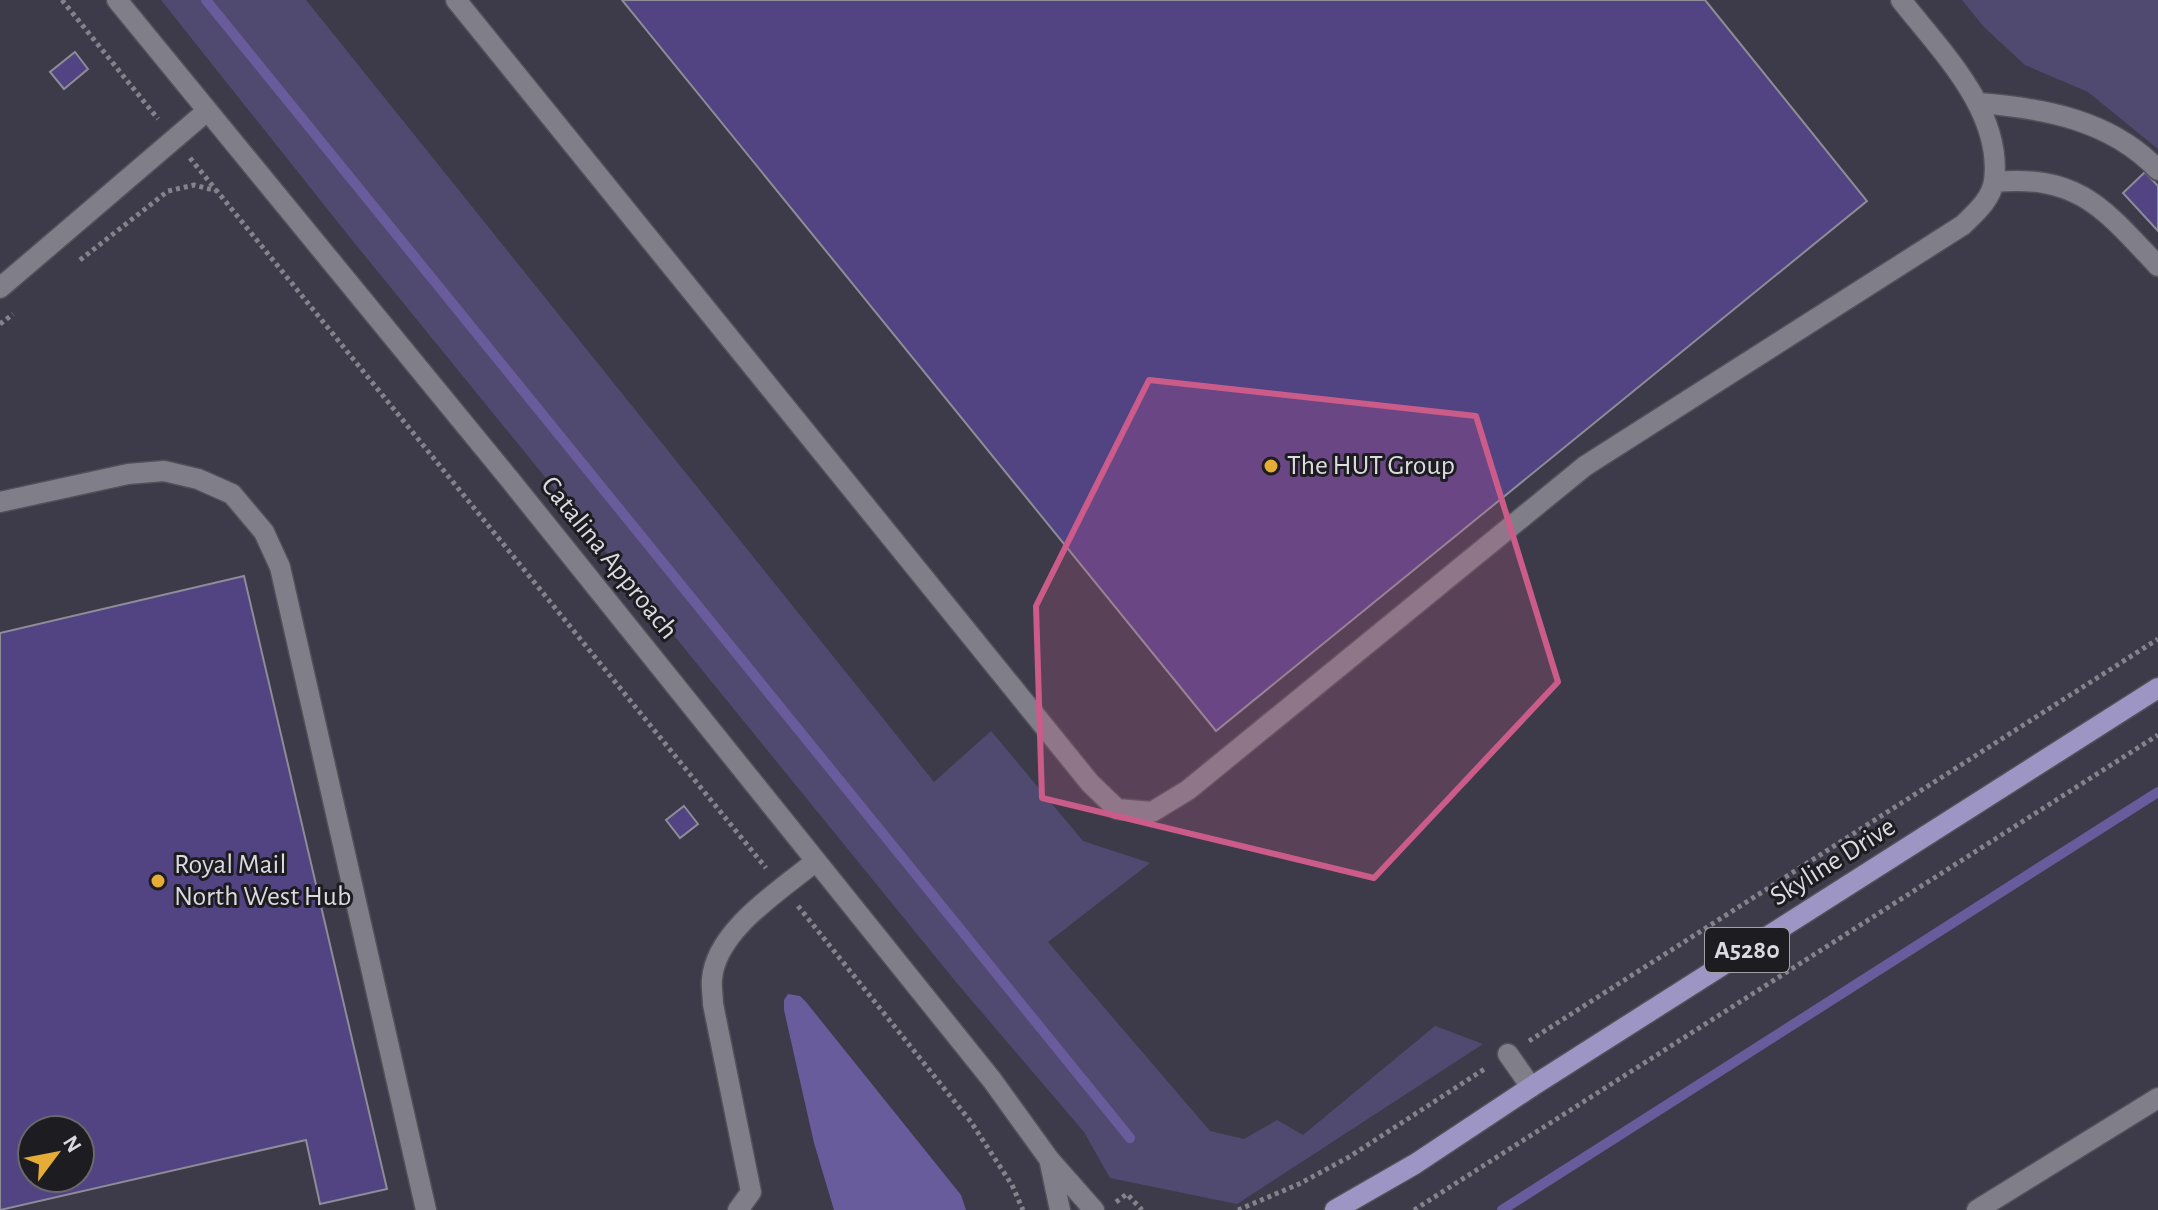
<svg xmlns="http://www.w3.org/2000/svg" width="2158" height="1210" font-family="'Alegreya Sans',sans-serif">
<style>
.built{fill:#3d3b4a;fill-rule:evenodd}
.green{fill:#514a70}
.water{fill:#695c9c}
.lines{fill:none;stroke-linecap:round;stroke-linejoin:round}
.stream{stroke:#695c9c;stroke-width:10}
.building{fill:#524382;stroke:#8d8c97;stroke-width:2;fill-rule:evenodd}
.minor-casing{stroke:#525059;stroke-width:23}
.major-casing{stroke:#525059;stroke-width:23}
.path{stroke:#84838b;stroke-width:5;stroke-dasharray:4 4;stroke-linecap:butt}
.minor{stroke:#807e89;stroke-width:20}
.major{stroke:#9d95c3;stroke-width:20}
.marked{fill:#cb5c8a;fill-opacity:0.2;stroke:#cb5c8a;stroke-width:6;stroke-linejoin:round}
.poi-dot{fill:#e5ad35;stroke:#1d1c20;stroke-width:3}
.labels{text-anchor:middle;dominant-baseline:central;stroke-width:6;stroke-linejoin:round;paint-order:stroke}
.shield{fill:#1d1c20;stroke:#a2a1a6;stroke-width:2}
.shield-label{font-size:26px;font-weight:bold;fill:#dbdae0}
.poi-label{font-size:28px;fill:#dbdae0;stroke:#1d1c20;text-anchor:start}
.street-label{font-size:28px;fill:#dbdae0;stroke:#1d1c20}
</style>
<rect width="100%" height="100%" fill="#35343d"/>
<path class="built" d="M0 0H2158V1210H0ZM32 1130H80V1178H32Z"/>
<path class="green" d="M161 0H306L934 782 991 731 1083 841 1150 863 1048 942 1210 1131 1244 1139 1277 1120 1303 1135 1435 1026 1483 1044 1237 1204 1110 1178 1084 1132 956 982 348 235Z
M1962 0H2158V149L2088 92 2025 65 1984 27Z"/>
<path class="water" d="M788 994 800 996 806 1002 961 1195 966 1210H834L814 1143 784 1010V1000Z"/>
<g class="lines">
<path class="stream" d="M206 0 1130 1138
M1502 1210 2158 792"/>
</g>
<path class="building" d="M622 0H1705L1867 201 1216 731Z
M75 52 88 69 64 89 50 72Z
M2145 172 2158 186V231L2123 193Z
M244 576 387 1189 320 1204 306 1140 0 1210V633ZM32 1130H80V1178H32Z
M684 806 698 824 680 838 666 820Z"/>
<g class="lines">
<defs>
<path id="minor" d="M117 0 511 481 992 1080 1049 1159 1094 1210
M456 0 1090 783 1117 809 1152 812 1188 790 1585 466 1963 225C1975 213 1991 200 1994 181 2003 111 1940 50 1901 0
M1978 103C2043 108 2111 120 2158 170
M1994 182C2079 174 2104 209 2158 266
M0 288 207 111
M0 502 128 474 164 471 198 479 232 494 264 532 280 567 426 1210
M1508 1054 1531 1087
M1050 1163 1060 1210
M738 1210 751 1192 713 1004C713 996 711 987 712 979 716 930 781 890 816 861
M1977 1210 2158 1098"/>
<path id="major" d="M1335 1210 1415 1164 1531 1087 2158 688"/>
</defs>
<use href="#minor" class="minor-casing"/>
<use href="#major" class="major-casing"/>
<path class="path" d="M62 0 158 119
M190 158 216 190
M80 260 168 191 194 185 217 191 766 868
M0 324 13 314
M798 906 971 1122 1012 1185 1023 1210
M1529 1041 2158 639
M1116 1202 1127 1194 1142 1210
M1238 1210 1299 1184 1349 1157 1486 1068
M1414 1210 2158 735"/>
<use href="#minor" class="minor"/>
<use href="#major" class="major"/>
</g>
<path class="marked" d="M1149 380 1476 416 1558 682 1374 878 1042 798 1036 606Z"/>
<g class="poi-dot">
<circle cx="1271" cy="466" r="8"/>
<circle cx="158" cy="881" r="8"/>
</g>
<g class="labels">
<rect class="shield" x="1705" y="928" width="84" height="44" rx="6"/>
<g class="shield-label">
<text x="1747" y="950">A5280</text>
</g>
<g class="poi-label">
<text x="1287" y="466">The HUT Group</text>
<text x="174" y="865">Royal Mail<tspan x="174" dy="32">North West Hub</tspan></text>
</g>
<g class="street-label">
<text transform="translate(609 558) rotate(51)">Catalina Approach</text>
<text transform="translate(1833 862) rotate(-32)">Skyline Drive</text>
</g>
</g>
<g transform="translate(56 1154) rotate(58)"><circle r="38" fill="#1d1c20" stroke="#69686d" stroke-width="2"/>
<path d="M0-6L14 30L0 20L-14 30Z" fill="#e5ad35"/>
<text y="-12" font-size="22" font-weight="bold" text-anchor="middle" fill="#dbdae0">N</text>
</g>
</svg>
